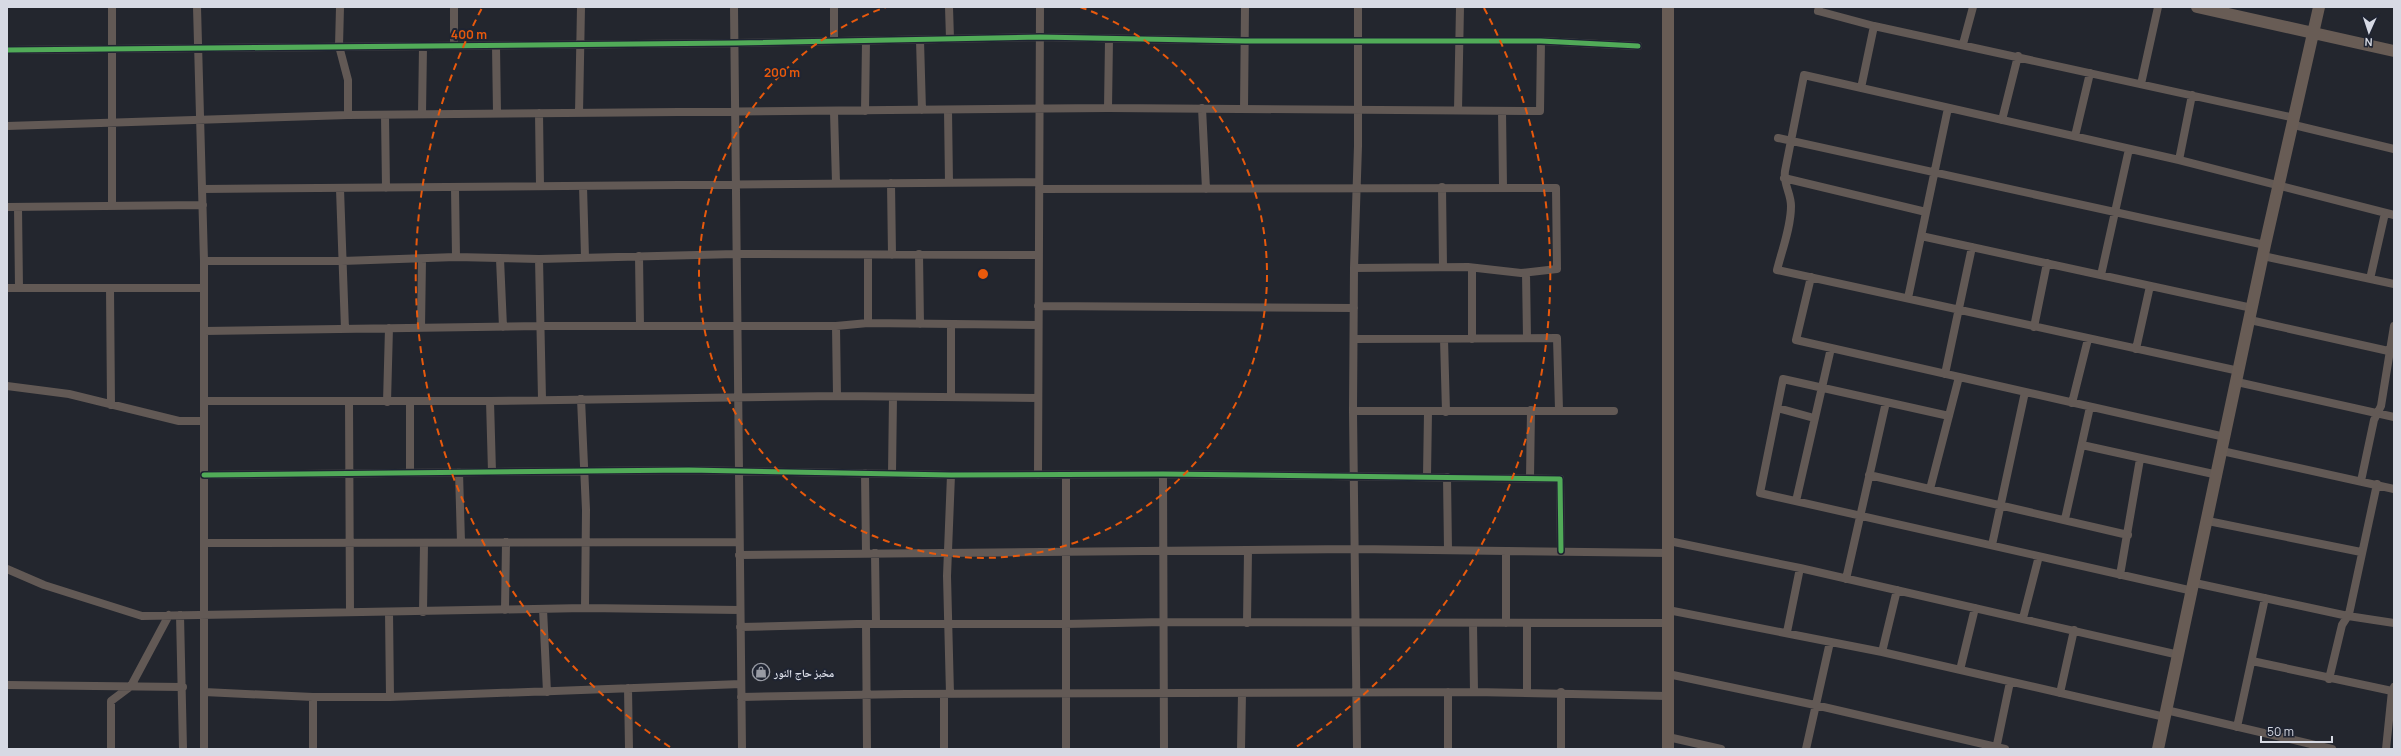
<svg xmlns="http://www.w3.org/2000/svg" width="2401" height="756" font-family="Manrope,'Noto Naskh Arabic',sans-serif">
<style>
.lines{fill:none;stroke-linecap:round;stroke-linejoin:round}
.street{stroke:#625955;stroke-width:8}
.secondary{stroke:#685c55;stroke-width:12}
.cycleway-casing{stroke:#1f2432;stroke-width:8}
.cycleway{stroke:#51ab58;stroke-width:5}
.ring{fill:none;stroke:#e8590c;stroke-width:2;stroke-dasharray:7 5}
.labels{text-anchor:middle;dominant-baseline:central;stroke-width:4;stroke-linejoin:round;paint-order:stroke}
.poi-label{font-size:11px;font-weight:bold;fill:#d7dae4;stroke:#1f2432;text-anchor:start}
.centre{fill:#e8590c;stroke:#1f2432;stroke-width:2}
.ring-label{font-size:12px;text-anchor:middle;font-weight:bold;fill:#e8590c;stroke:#1f2432;stroke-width:4;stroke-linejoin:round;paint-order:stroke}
</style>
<rect width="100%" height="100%" fill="#23262e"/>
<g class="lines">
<path class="street" d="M112 7V206
M197 7 204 261V749
M340 7 339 46 348 80V115
M454 7V46
M734 7 742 749
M949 7 950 39
M1819 7 1818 11 1874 26 2295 118
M920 40 922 110
M834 41V7
M1963 44 1973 7
M496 46 497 113
M7 50 735 43 1040 37 1245 41H1541L1638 46
M2141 84 2158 7
M1861 88 1874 26
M1108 108 1109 40
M1202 108 1206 189
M1244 109 1245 7
M948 110 949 183
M1458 110 1460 7
M865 111 866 41
M1502 111 1503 187
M834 112 836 183
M539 113 540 186
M579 113 581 7
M422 114 423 47
M385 115 386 188
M2002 120 2018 56
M2294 125 2394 149
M7 126 348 115 1108 108 1540 111 1541 41
M2075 136 2090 73
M1778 138 2265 245
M2179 160 2192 95
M1784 178 1926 212
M891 183 892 255
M583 186 585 257
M1442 187 1443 267
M455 188 456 257
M202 189 1039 182
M340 189 345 329
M1039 189 1556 188 1557 269 1521 273 1468 267 1354 268
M7 207 203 205
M18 207 19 288
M1921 236 2252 308
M919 254 920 324
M639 256 640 326
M2263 256 2394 284
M500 259 503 327
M539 259 542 399
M204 261H342L456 257 539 259 736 254 1038 255
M1472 268V339
M1526 273 1527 338
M2101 275 2129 149
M1811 277 1796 340 2225 437
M2370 279 2385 213
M7 288H204
M110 288 111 405
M1908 298 1948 108
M1038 306 1354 308
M2250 320 2393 352
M868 323V256
M836 326 837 396
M2034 327 2047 263
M421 328 422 259
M204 331 541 326H836L868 323 1038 325
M1354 339 1557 338 1559 410
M1444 339 1446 412
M2136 349 2150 286
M2239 371 1777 270C1782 250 1791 227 1791 206 1791 193 1783 184 1785 171L1804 75 2179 160 2394 215
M1945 374 1972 247
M2237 382 2394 417
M7 386 69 394 179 421H204
M951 397V324
M581 399 586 510 585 608
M204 401H490L837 396 1038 398
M349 401 350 612
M490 401 492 472
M387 402 389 328
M2072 403 2088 339
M1778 408 1814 418
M1353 411H1614
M1949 416 1783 379 1760 493 2193 591
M2082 445 2218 475
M2222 451 2394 489
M410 471V401
M459 472 461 542
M865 473 866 553
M892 473 893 397
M1163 474 1164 749
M204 475 689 470 951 475 1163 474 1560 479 1561 551
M1038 475 1040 7
M1869 475 2128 535
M1427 476 1428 412
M1447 477 1448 550
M1530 478 1531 410
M2361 481 2374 420 2381 406 2394 326
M1930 489 1959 377
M1796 501 1831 348
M2065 519 2090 407
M2208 521 2361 552
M1669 541 1800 568 2179 655
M205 543 739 542
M1992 545 2025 392
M875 553 876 623
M739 555 1356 549 1669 553
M7 569 44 585 142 616 585 608 740 610
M2120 575 2140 459
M1846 579 1886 402
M2195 583 2348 616 2394 623
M543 609 547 692
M505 610 506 542
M1668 610 1882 652 2165 717
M389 612 390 697
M423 612 424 543
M180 615 183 749
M2023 618 2039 556
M1247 623 1248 551
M1473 623 1474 692
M1506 623V551
M866 624 867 749
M740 627 857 624H1065L1164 622 1668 623
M1787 632 1800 568
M1882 652 1897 590
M2252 661 2392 691
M1960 670 1975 608
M1668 674 1815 705 2005 749
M2329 679 2342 625 2349 614 2377 484
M7 685 183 687
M628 688 629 749
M204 692 313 697H390L741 684
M1527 692V623
M2060 693 2074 630
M944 694V749
M950 694 947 576 951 475
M313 697V749
M741 697 905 694 1474 692 1668 696
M2166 710 2332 749
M2237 727 2265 598
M1668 737 1721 749
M111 749V701L131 686 169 615
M1066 749V475
M1241 749 1242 693
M1357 749 1353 411 1354 268 1358 146V7
M1448 749V692
M1561 749V692
M1806 749 1830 642
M1996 749 2010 682
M2386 749 2392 691 2394 687"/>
<path class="secondary" d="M1668 7V749
M2197 7 2394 51
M2158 749 2265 245 2319 7"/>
<defs>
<path id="cycleway" d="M7 50 735 43 1040 37 1245 41H1541L1638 46
M204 475 689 470 951 475 1163 474 1560 479 1561 551"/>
</defs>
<use href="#cycleway" class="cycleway-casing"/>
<use href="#cycleway" class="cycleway"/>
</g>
<g class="ring">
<path d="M1080 7A284 284 0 1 1 886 7"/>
<path d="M670 747A567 567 0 0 1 482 8M1484 8A567 567 0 0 1 1296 747"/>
</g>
<defs>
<symbol id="shop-ring" viewBox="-11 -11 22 22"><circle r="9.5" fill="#1f2432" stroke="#989ba4" stroke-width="1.5"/><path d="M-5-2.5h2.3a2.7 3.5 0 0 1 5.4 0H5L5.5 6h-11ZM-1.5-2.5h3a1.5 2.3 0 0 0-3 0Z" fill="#989ba4"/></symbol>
</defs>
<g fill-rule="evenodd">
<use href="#shop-ring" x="751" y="662" width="20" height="20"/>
</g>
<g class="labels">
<g class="poi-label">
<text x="774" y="672">مخبز حاج النور</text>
</g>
</g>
<circle cx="983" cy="274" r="6" class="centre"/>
<g class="ring-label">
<text x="469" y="39">400 m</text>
<text x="782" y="77">200 m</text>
</g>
<rect width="2401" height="756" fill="none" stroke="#d7dae4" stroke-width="16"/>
<g transform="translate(2369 32) rotate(183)" stroke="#1f2432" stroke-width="3" paint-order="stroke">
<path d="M0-3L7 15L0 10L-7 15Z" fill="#d7dae4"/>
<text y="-6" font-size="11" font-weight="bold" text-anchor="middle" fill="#d7dae4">N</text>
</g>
<path d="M2261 736v6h71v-6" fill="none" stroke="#d7dae4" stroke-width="2"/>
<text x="2267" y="736" font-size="12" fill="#d7dae4" stroke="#1f2432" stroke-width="3" paint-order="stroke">50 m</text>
</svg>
